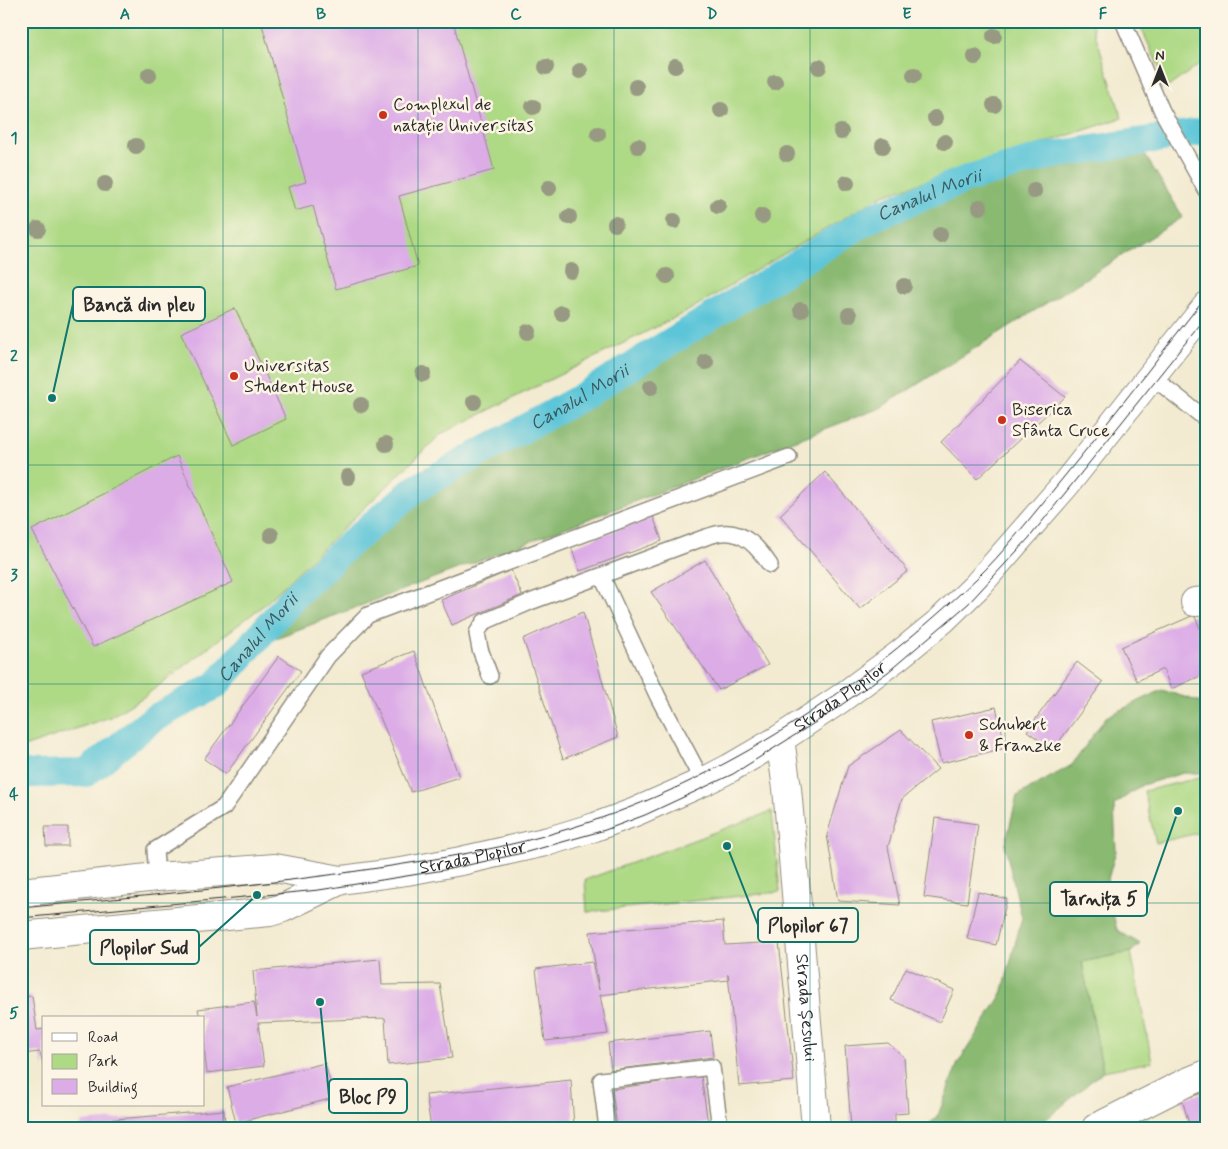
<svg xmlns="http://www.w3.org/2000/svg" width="1228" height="1149" font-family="Mynerve,sans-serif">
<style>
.green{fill:#aed985;stroke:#6c8258}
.forest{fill:#8ab972;stroke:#5a724e}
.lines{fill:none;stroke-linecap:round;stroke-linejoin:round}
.canal{stroke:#5cc5d8;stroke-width:28}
.building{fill:#dcace7}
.lane-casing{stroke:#8f8b7e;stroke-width:18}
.street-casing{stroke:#8f8b7e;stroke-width:30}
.secondary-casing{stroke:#8f8b7e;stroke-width:30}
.lane{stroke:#fff;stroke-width:15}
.street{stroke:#fff;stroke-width:28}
.secondary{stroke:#fff;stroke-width:28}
.tram{stroke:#2b2b2b;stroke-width:1}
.tree{fill:#979982}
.grid{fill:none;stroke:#0f766e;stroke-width:1;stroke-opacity:0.55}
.poi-dot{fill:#c8321e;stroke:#fcf5e5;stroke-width:2}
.labels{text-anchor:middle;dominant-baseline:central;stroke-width:5;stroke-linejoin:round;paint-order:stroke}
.poi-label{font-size:18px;fill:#2b2b2b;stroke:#fcf5e5;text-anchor:start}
.street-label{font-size:18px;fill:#2b2b2b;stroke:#fcf5e5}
.water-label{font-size:19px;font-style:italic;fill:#3a595f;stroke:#fcf5e5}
.leader{fill:none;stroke:#0f766e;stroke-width:2}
.callout-dot{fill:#0f766e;stroke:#fcf5e5;stroke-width:2}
.callout{fill:#fcf5e5;stroke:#0f766e;stroke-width:2}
.callout-label{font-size:19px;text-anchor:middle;font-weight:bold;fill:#2b2b2b}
.neatline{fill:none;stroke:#0f766e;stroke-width:2}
.grid-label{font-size:16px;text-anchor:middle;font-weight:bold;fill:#0f766e}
</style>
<rect width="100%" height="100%" fill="#fcf5e5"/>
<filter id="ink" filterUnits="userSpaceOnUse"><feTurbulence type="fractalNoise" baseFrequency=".02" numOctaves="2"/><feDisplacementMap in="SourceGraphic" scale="10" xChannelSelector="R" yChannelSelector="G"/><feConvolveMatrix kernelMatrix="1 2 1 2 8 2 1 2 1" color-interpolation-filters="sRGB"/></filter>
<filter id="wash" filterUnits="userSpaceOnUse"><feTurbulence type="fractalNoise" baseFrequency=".0096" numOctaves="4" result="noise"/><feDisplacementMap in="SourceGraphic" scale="20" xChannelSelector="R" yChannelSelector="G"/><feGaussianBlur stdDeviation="1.12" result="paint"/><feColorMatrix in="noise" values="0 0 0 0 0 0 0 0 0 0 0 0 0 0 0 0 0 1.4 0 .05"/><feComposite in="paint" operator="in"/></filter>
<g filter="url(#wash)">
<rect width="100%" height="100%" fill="#f3ebd1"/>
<path class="green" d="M21 21H1091L1122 118 883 195 686 312 441 434 264 605 145 696 110 717 21 748Z
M1138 21H1207V59L1168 87Z
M1207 776V831L1156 843 1144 791Z
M772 811 780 892 587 912 585 880Z
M1131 952 1152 1062 1103 1071 1082 962Z"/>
<path class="forest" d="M1142 150 1183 217 880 408 276 638 277 627 417 495 652 360 875 224 970 186 1051 166Z
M1162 690 1207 704V773H1183L1142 785 1114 805 1116 851 1106 886 1117 930 1140 944 1131 952 1082 962 1103 1071 1036 1128H923L937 1118 958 1063 1002 994 1022 918 1005 846 1017 796 1072 765 1106 717Z"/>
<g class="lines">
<path class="canal" id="s1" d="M21 772 31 774 86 773 153 719 216 685 295 595 348 545 415 489 578 399 873 217 969 178 1048 156 1207 131"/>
</g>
<g id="blocks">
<path class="building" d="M261 21H453L494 170 399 196 418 266 336 289 313 206 295 211 288 187 306 182Z
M840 21H871V22L842 29Z
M235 308 286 419 233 445 181 333Z
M1020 361 1065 397 977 479 941 442Z
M177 456 233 582 93 647 32 530Z
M825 472 908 571 860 609 780 515Z
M653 516 662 541 580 571 571 547Z
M705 560 768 665 719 690 651 592Z
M511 570 522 595 452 625 441 600Z
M583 612 618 737 563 759 523 639Z
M1194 615 1207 643V673L1171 689 1163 669 1137 681 1121 647Z
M414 651 459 777 411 792 361 671Z
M279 656 301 671 226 774 204 759Z
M1077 662 1103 682 1053 750 1027 731Z
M996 707 1006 748 941 763 931 722Z
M901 730 938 769 902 799 888 847 900 905 838 901 827 835 848 766Z
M935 818 978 824 967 903 924 897Z
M45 827H68V846H46Z
M978 892 1007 899 996 945 967 939Z
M723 921 725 945 779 942 794 1081 739 1086 728 974V980L600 995 608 1034 545 1041 536 969 592 962 599 990 590 932Z
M380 959 382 985 440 984 452 1058 388 1065 385 1018 258 1023 264 1066 207 1073 204 1048V1018H200L198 1009 254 1002 257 1017 253 971Z
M906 968 954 990 940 1022 891 1000Z
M32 996 37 1030 44 1029V1068L40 1052 21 1054V997Z
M710 1031 713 1057 611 1070 608 1043Z
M888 1043 904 1057 908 1113 895 1114V1128H851L845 1046Z
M325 1063 334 1098 236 1123 227 1087Z
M701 1076 708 1123 676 1128H617L612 1089Z
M571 1080 574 1128H431L426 1095Z
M1207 1092V1128H1190L1182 1099Z
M224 1110 225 1128H81V1122Z"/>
</g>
</g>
<g filter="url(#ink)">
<use href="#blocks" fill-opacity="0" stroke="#8f8b7e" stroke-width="1"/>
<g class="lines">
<defs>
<path id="lane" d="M1123 21 1162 111 1207 192
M1151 376 1207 420
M602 577 658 697 703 782
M490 676 480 649 477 633 484 622 530 602 706 537C711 536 717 533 722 533 744 530 759 549 770 565
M157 877 155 850 224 807 328 656 368 615 789 457
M607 1128 601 1080 712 1067 720 1128"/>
<g id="street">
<path d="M1195 602 1207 601"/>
<path id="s2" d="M780 739 787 788 816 1128"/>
<path d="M1096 1128 1185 1083 1207 1074"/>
</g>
<g id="secondary">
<path id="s3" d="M21 892 157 877 275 868 341 880 407 871 461 861 549 841 595 827 635 812 703 782 730 768 780 739 840 699 898 656 942 620 977 586 1066 484 1207 306"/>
<path d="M21 936 270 912 283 908 341 880"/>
</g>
</defs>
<use href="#lane" class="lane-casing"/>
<use href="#street" class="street-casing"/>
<use href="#secondary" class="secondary-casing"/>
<use href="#lane" class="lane"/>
<use href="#street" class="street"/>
<use href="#secondary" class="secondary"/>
<path class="tram" d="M21 908C140 896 260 886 378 868 443 858 508 848 571 828 724 781 861 688 976 579 1003 553 1026 523 1050 494 1104 429 1155 361 1207 295
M21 918 319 890 450 869 527 852 605 830 645 815 733 774 827 715 888 672 968 604 1029 538 1207 316"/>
</g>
<g class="tree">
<circle cx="994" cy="36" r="8"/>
<circle cx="975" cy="57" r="8"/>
<circle cx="675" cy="66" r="8"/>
<circle cx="546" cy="67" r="8"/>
<circle cx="819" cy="67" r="8"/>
<circle cx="580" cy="71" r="8"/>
<circle cx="149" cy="75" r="8"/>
<circle cx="914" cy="75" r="8"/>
<circle cx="775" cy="82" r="8"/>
<circle cx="636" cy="87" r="8"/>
<circle cx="994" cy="105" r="8"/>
<circle cx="533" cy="107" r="8"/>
<circle cx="721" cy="110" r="8"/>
<circle cx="935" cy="118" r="8"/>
<circle cx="841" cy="132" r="8"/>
<circle cx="598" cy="134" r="8"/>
<circle cx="945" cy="142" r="8"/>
<circle cx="136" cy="146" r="8"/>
<circle cx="638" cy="146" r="8"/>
<circle cx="883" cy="146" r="8"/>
<circle cx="787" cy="154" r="8"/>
<circle cx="847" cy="183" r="8"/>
<circle cx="105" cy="184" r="8"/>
<circle cx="549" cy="188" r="8"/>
<circle cx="1034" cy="191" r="8"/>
<circle cx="718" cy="206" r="8"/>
<circle cx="980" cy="207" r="8"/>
<circle cx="762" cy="216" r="8"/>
<circle cx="569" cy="217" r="8"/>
<circle cx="674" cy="221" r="8"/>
<circle cx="615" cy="224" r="8"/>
<circle cx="38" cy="229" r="8"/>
<circle cx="940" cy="235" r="8"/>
<circle cx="571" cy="271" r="8"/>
<circle cx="667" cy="276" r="8"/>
<circle cx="904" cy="286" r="8"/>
<circle cx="801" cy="310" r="8"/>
<circle cx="562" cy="313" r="8"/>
<circle cx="849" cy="315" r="8"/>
<circle cx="528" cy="332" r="8"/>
<circle cx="706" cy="362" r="8"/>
<circle cx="423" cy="374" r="8"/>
<circle cx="651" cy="387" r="8"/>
<circle cx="474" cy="402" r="8"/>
<circle cx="361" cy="405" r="8"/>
<circle cx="386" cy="444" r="8"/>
<circle cx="348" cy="477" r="8"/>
<circle cx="271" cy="535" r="8"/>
</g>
</g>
<path class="grid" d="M223 21V1128M418 21V1128M614 21V1128M810 21V1128M1005 21V1128M21 246H1207M21 465H1207M21 684H1207M21 903H1207"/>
<g class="poi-dot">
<circle cx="383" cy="115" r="5"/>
<circle cx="234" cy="376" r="5"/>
<circle cx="1002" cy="420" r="5"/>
<circle cx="969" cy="735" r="5"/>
</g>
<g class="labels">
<g class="poi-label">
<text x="393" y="105">Complexul de<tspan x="393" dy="21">natație Universitas</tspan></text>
<text x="244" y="366">Universitas<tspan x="244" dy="21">Student House</tspan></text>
<text x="1012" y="410">Biserica<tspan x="1012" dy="21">Sfânta Cruce</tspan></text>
<text x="979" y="725">Schubert<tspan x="979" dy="21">&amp; Franzke</tspan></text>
</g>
<g class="street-label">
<text stroke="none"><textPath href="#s3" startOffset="861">Strada Plopilor</textPath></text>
<text stroke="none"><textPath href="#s3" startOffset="456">Strada Plopilor</textPath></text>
<text stroke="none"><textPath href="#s2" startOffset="270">Strada Șesului</textPath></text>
</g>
<g class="water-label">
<text stroke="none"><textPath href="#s1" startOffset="1096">Canalul Morii</textPath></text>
<text stroke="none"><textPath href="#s1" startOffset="691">Canalul Morii</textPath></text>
<text stroke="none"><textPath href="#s1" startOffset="286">Canalul Morii</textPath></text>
</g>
</g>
<path class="leader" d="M52 398L73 304M1178 811L1147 899M727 846L758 925M257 895L199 947M320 1002L329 1096"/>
<g class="callout-dot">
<circle cx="52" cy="398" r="5"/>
<circle cx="1178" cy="811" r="5"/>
<circle cx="727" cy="846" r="5"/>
<circle cx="257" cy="895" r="5"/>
<circle cx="320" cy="1002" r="5"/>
</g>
<g class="callout">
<rect x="73" y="287" width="132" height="34" rx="5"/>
<rect x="1050" y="882" width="97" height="34" rx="5"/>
<rect x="758" y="908" width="100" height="34" rx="5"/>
<rect x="90" y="930" width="109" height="34" rx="5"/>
<rect x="329" y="1079" width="78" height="34" rx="5"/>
</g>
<g class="callout-label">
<text x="139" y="311">Bancă din pleu</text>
<text x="1099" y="905">Tarnița 5</text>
<text x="808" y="932">Plopilor 67</text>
<text x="144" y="954">Plopilor Sud</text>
<text x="368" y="1103">Bloc P9</text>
</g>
<rect width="1228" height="1149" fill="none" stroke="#fcf5e5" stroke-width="55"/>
<rect x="42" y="1016" width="162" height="90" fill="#fcf5e5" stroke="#a8a49b"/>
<rect x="52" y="1033" width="25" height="8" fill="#ffffff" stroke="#a8a49b"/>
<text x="88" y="1042" font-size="15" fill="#2b2b2b">Road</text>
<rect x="52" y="1054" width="25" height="15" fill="#aed985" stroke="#a8a49b"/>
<text x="88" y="1066" font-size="15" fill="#2b2b2b">Park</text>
<rect x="52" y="1079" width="25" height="15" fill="#dcace7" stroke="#a8a49b"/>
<text x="88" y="1092" font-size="15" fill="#2b2b2b">Building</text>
<g transform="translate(1160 68)" stroke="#fcf5e5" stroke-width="4" paint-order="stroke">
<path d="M0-4L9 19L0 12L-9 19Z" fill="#2b2b2b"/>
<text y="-8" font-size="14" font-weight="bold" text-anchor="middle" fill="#2b2b2b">N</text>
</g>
<rect x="28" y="28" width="1172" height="1094" class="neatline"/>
<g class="grid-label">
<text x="125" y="19">A</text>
<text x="321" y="19">B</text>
<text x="516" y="19">C</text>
<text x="712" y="19">D</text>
<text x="907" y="19">E</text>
<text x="1103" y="19">F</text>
<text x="14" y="143">1</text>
<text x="14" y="361">2</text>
<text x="14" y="580">3</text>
<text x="14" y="799">4</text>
<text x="14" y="1018">5</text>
</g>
</svg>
